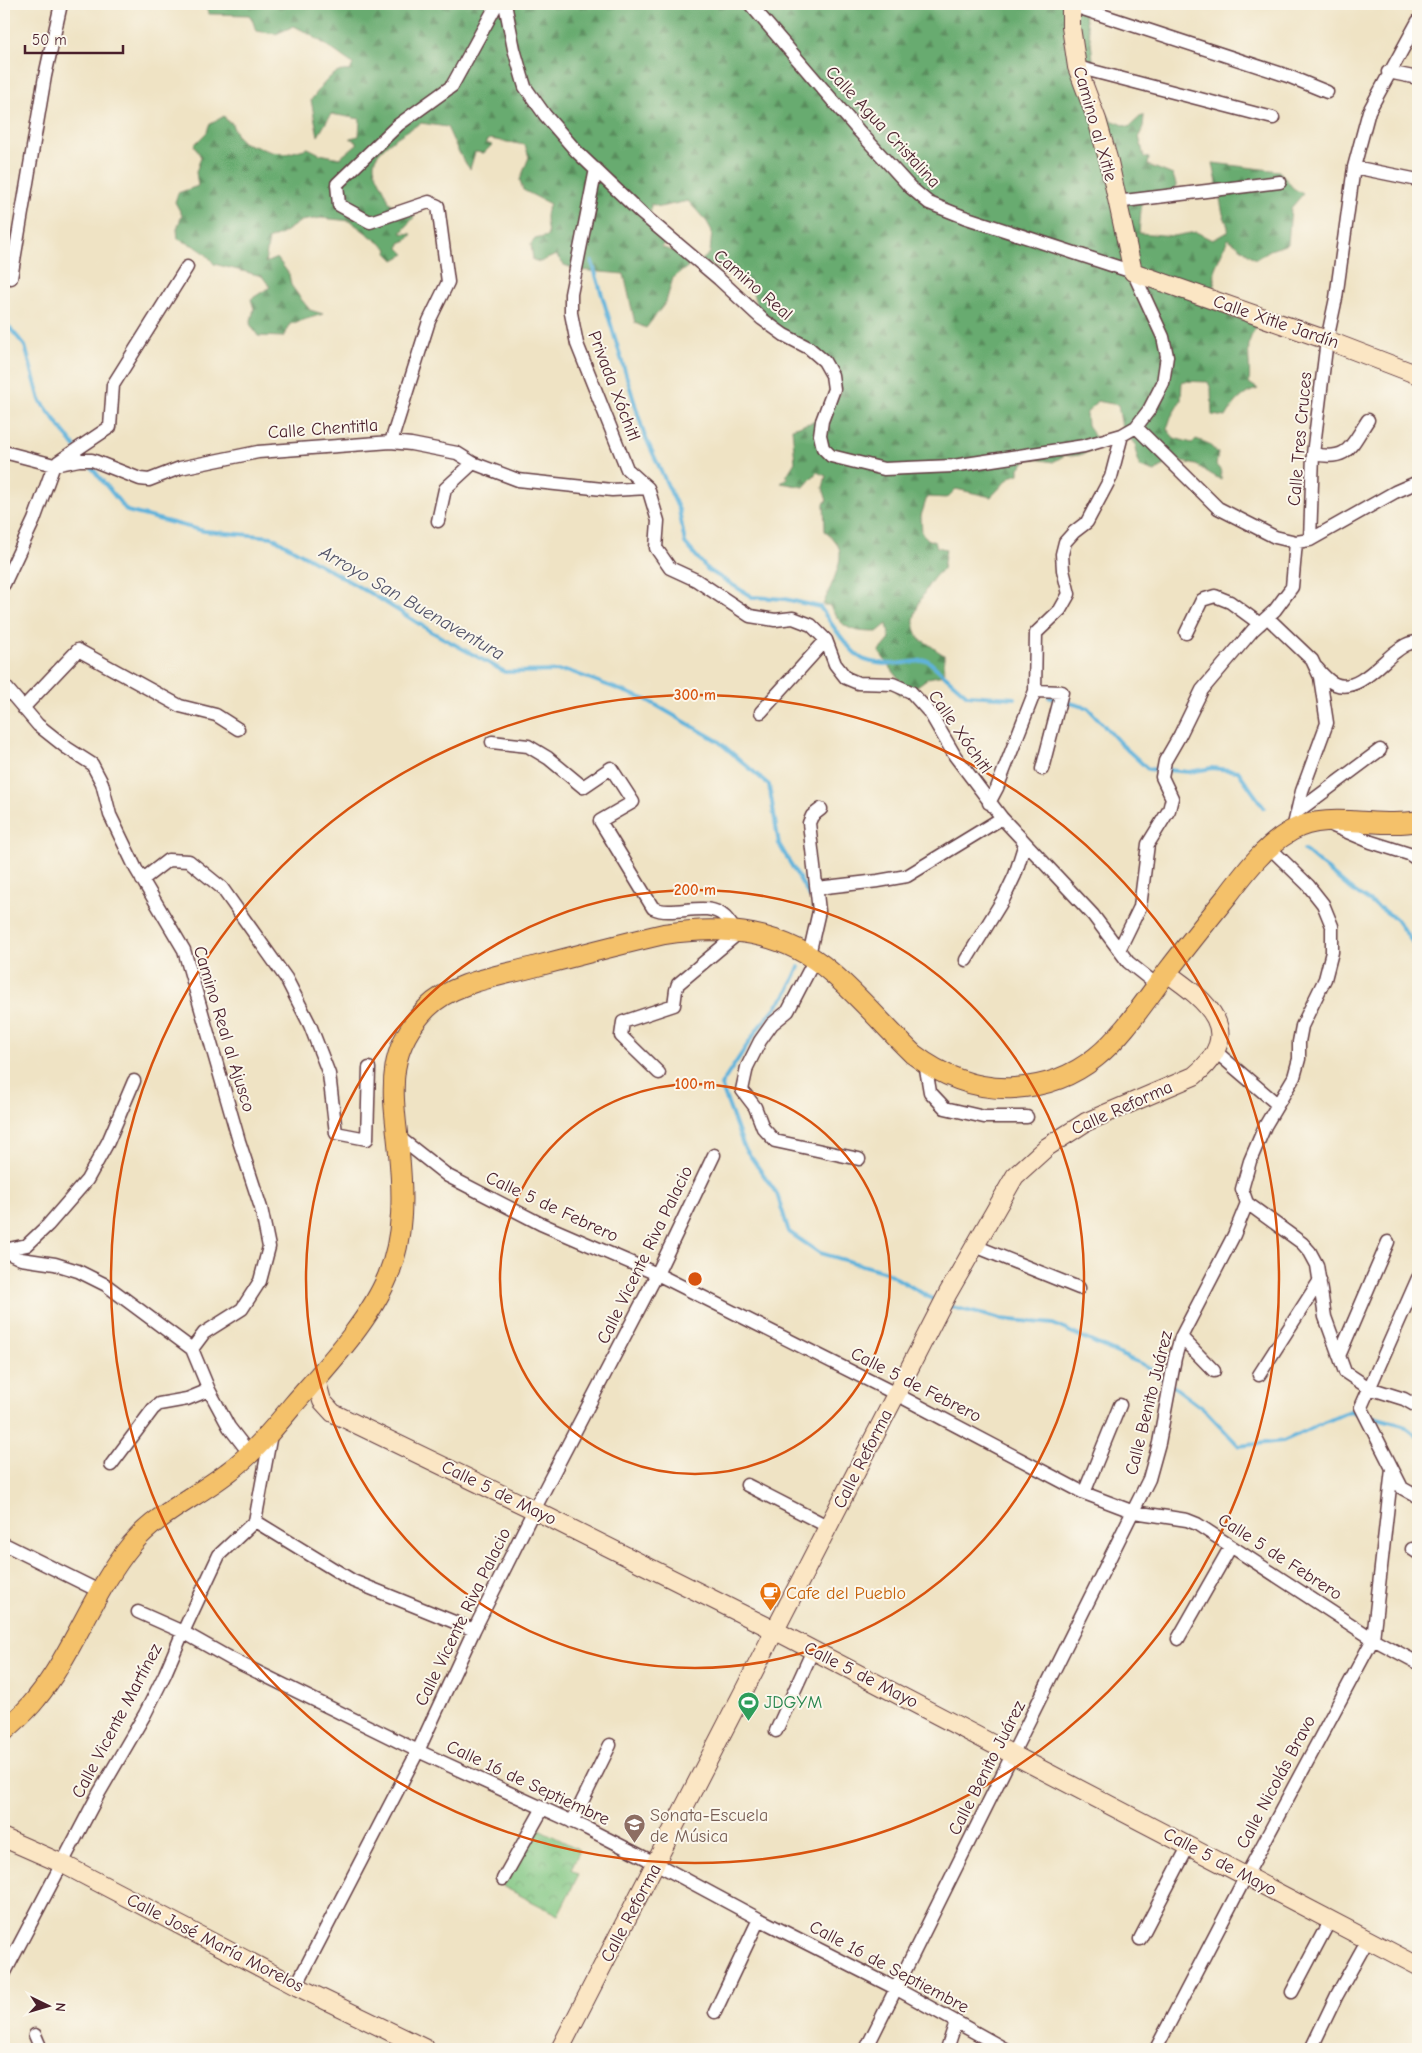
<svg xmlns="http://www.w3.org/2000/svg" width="1422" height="2053" font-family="'Comic Neue',sans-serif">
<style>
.forest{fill:url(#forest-firs);stroke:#59654e}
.park{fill:url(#park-crowns);stroke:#657256}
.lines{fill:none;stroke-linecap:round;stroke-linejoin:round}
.stream{stroke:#60b3db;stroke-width:4}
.street-casing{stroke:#633c42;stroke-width:15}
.secondary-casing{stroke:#633c42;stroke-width:20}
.primary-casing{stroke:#633c42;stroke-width:22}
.street{stroke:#fff;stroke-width:12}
.secondary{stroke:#fbe6c4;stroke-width:18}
.primary{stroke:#f4c16b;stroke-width:20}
.ring{fill:none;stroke:#d8530f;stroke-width:2.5}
.labels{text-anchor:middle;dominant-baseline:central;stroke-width:4;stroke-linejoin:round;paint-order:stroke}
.street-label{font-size:18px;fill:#4a1f2b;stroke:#fbf7ec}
.food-label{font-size:18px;fill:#c56008;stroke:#fbf7ec;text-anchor:start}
.leisure-label{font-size:18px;fill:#27864d;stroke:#fbf7ec;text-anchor:start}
.education-label{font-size:18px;fill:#785e54;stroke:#fbf7ec;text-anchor:start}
.water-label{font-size:19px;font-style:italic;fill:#525369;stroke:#fbf7ec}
.centre{fill:#d8530f;stroke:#fbf7ec;stroke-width:2.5}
.ring-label{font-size:15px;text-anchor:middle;font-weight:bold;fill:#d8530f;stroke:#fbf7ec;stroke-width:4;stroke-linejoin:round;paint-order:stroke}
</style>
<defs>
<pattern id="forest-firs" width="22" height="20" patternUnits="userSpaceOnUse" patternTransform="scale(1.25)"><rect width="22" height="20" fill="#68ab70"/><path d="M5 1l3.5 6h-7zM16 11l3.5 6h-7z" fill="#588b5c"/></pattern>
<pattern id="park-crowns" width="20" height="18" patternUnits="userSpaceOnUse" patternTransform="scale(1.25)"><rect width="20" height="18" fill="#80c682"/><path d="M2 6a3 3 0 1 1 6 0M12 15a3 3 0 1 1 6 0" fill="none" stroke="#6ba06b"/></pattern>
</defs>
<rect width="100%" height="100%" fill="#fbf7ec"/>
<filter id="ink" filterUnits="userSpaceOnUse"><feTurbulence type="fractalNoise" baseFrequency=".02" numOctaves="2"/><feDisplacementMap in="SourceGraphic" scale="10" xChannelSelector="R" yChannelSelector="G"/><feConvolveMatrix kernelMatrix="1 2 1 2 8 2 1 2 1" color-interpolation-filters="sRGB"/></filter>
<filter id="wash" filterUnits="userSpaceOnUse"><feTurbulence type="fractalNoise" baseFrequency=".0096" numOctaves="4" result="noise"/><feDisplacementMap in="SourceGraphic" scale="20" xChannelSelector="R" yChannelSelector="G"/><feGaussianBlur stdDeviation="1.12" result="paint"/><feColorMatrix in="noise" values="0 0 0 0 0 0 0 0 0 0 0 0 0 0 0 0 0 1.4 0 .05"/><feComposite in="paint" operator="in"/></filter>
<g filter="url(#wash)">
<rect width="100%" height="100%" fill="#efe3c4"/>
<path class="forest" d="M203 4H1082L1091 41 1095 79 1093 92 1111 120 1129 127 1141 116H1144L1143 128 1139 136 1144 157 1149 158 1148 165 1173 175 1176 184 1175 196 1142 199 1139 233 1174 236 1196 232 1212 240 1228 232V226L1223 214 1213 163 1279 171 1293 188 1303 194 1291 208 1288 244 1270 250 1256 259C1245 253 1239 245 1228 239L1215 268 1214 296 1219 310 1233 318 1264 320C1240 339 1252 359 1249 383L1258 389C1242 393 1234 403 1226 417L1212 415 1211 389 1208 382 1182 381 1181 400 1171 417 1167 429 1174 438 1192 443 1196 439 1207 443 1218 453 1216 465 1221 471V480L1196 465 1171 459 1155 472 1140 467 1135 449 1136 444 1123 433 1118 405 1097 401 1086 414 1087 425 1100 445C1089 452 1078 458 1065 455L1053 462 1029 458 1019 468V474L1010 477 991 497 956 489 947 498 927 497 921 516 922 533 929 540 935 542 937 547 946 549 943 569C930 578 916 605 914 620 913 626 918 634 919 639 929 643 935 650 944 655V675L928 678 913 689 903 691 899 695 895 687 901 682 879 652 890 639 887 624 877 632C850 632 843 629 829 605H823C828 591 841 568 840 553 840 544 830 537 825 531L824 503 827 501 823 488 826 476 817 472 804 487 781 483 787 478V475L795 462 792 428 813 422 834 404 841 392 832 378 829 368 758 310 750 284 722 270 701 261 710 253 712 231 707 222 688 201 660 207 651 204 650 225 658 236H667V242L661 247C675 253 684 251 698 259L673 278 666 302 646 328 635 323 624 274 578 270 564 265 556 255 540 262 533 260 531 244 535 239 548 236C547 223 543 216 550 204L523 190 520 180 529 157 525 145 490 139 486 143 492 145 484 153 475 152 470 169C460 157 454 142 447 127L421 123C409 130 372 149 374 166 375 175 386 190 389 202L397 207 414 208V217L401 233 412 234 407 240 400 243 399 248 405 254 394 260 387 253 388 249 350 221 321 218 301 221 280 235 269 239 265 263 277 258 289 274 291 285 301 299 310 310 323 314 290 324 283 337 258 336 250 324 254 309 251 299 270 287 262 276 214 264C205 250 193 245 178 239L177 229 182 215 175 202 178 193 198 186 196 172 201 157 194 145 207 132 209 125 224 116 228 122H231L237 136 244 143 272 152 286 154 308 148 320 154 340 158 358 143 350 138 359 136 360 119 331 114 318 136 311 100C322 87 331 68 350 71L353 64C334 51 315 36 294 26L276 34 256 31 252 19 249 15 209 14Z"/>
<path class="park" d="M533 1826 580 1850 571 1869 579 1874 558 1915 502 1886Z"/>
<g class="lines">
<path class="stream" d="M592 262 644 434 679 510 685 543 707 569 752 597 785 599 820 607C829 620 851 655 865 660 885 667 907 663 927 660L967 695 1015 698
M4 321 25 346 40 400 75 447
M87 462 127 511 204 531 272 537 380 599 432 632 505 672 569 671 647 700 718 741 769 785 779 844 810 897
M1049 697 1088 708 1121 744 1148 769 1160 770
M1167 770 1189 772 1212 768 1238 771 1264 808
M1304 850 1349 888 1395 918 1418 950
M799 967 786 995 759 1027 721 1085 744 1147 777 1194 789 1232 820 1253 886 1272 939 1303
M948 1306 1001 1319 1053 1324 1148 1367 1167 1382
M1173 1386 1205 1410 1239 1446 1283 1441 1350 1411 1360 1414
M1370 1416 1403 1425 1418 1437"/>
</g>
</g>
<g filter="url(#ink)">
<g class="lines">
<defs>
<path id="street" d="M505 4 514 49 525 87 545 115 577 152 641 213 719 279 762 319 784 335 809 348 824 361 832 375 834 389 822 421 820 435 823 448 831 456 884 469 953 466 1084 446 1122 435 1136 427 1149 410 1163 383 1167 356 1163 337 1133 272 964 217 929 203 910 187 858 130 750 4
M1071 5 1288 76 1327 92
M1077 67 1273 118
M1388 72 1418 78
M1354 167 1418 180
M596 169 571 294V313L577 344 627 469 648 488 658 521 656 548 670 568 696 580 750 616 775 620 793 618 811 625 826 640 835 664 846 678 858 683 893 684 911 692 930 713 955 756 1002 818 1093 915 1128 962 1158 986
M1116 202 1280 182
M11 278 45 76 61 4
M1136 427 1218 508 1275 537 1296 542 1310 540 1395 492 1418 482
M391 442 429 321 448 282 438 206 429 202 370 222 339 205 337 184 398 125 452 86 497 4
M4 452 54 465 79 460H92L140 479 149 480 180 468 258 452 391 442 411 444 457 453 473 463 518 480 612 490 648 488
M1313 454C1349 461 1350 447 1368 420
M58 462 110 427 113 385 187 267
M438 521 445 489 473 463
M1310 540 1313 454 1327 340 1336 298 1354 167 1369 111 1418 21
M4 584 34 520 54 465
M1268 618 1312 660 1320 677 1327 723 1302 791 1293 829
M1186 633 1202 600 1215 596 1230 602 1260 624
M1317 668C1322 674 1328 681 1335 684 1356 693 1379 665 1394 653 1402 647 1408 642 1418 642
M4 685 38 725 67 748 92 764 102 783 110 815 136 869 184 950 239 1141 261 1208 269 1247 260 1281 242 1309 204 1333 192 1349
M1035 691 1062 692 1042 769
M23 708 78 650 180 706 216 715 238 729
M761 712 826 640
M492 742 528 746 548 758 583 787 611 768 633 802 600 821 653 908C674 918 707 899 725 917 729 921 732 926 735 930
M989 803 997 788 1035 691 1036 633 1060 610 1069 594 1063 570 1062 554 1065 542 1074 532 1087 522 1111 477 1122 435
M1297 812 1380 750
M1331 825 1371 842 1409 854 1418 860
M142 880 168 860 189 861 222 888 286 978 310 1025 329 1074 336 1133 367 1139 369 1068
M817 888 878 881 907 876 1002 818
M1119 950 1140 907 1148 844 1169 810 1172 798 1162 777 1165 761 1180 735 1202 690 1253 630 1275 610 1292 587 1296 542
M809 955 819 911 809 823 812 816 821 809
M815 959 788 1011 772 1024 760 1041 747 1067 742 1090 755 1107 763 1128 775 1141 859 1159
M966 960 1004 898 1015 875 1025 843
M1215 1051 1277 1104
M925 1063 930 1092 945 1108 984 1117H1027
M659 1073 621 1036 623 1022 674 1005 676 990 678 984 741 931
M396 1135 448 1176 541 1224 657 1274 896 1394 1084 1493 1134 1512 1187 1520 1197 1524 1373 1639 1418 1663
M1247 1203 1302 1243 1310 1252 1317 1265 1325 1317 1345 1372 1369 1388 1404 1399 1418 1407
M975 1246 1079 1288
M4 1250 27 1245 48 1225 87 1180 108 1142 134 1081
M4 1251 21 1259 55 1264 78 1271 106 1285 192 1349 209 1390 229 1427 250 1454
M1418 1278 1361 1407 1402 1488 1418 1497
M1181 1337 1214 1371
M1339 1356 1388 1242
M1259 1375 1320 1280
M111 1465 153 1409 159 1404 187 1399 209 1390
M747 1485 829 1527
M1084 1493 1120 1405
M255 1521 353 1581 474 1630
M4 1544 101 1592
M1412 1549 1418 1553
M138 1612 183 1632 231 1659 418 1751 586 1828 657 1864 759 1919 895 1988 1005 2049
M1178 1639 1231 1546
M776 1731 813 1650
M572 1822 610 1745
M503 1879 543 1808
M1140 1939 1189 1845
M4 1974 99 1793 145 1714 165 1674 183 1632 219 1555 255 1521 271 1434
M296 1986 418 1751 474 1630 534 1510 657 1274 714 1155
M1292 1992 1330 1920
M715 2012 759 1919
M35 2035 41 2049
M866 2049 1149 1479 1159 1443 1175 1358 1181 1337 1234 1235 1247 1203 1242 1189 1250 1161 1265 1126 1294 1077 1299 1059V1042L1302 1026 1325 979 1332 952V926L1323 904 1308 885 1269 847
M947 2049 956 2022
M1156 2049 1246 1876 1373 1639 1392 1469
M1311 2049 1337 1995 1367 1941"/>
<path id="secondary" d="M1071 4V27L1077 67 1097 120 1109 162 1133 272 1327 340 1418 375
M316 1379 322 1401 333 1413 534 1510 776 1631 1418 1966
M4 1838 63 1864 296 1986 426 2049
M560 2049 948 1293 1015 1176 1047 1147 1086 1122 1194 1076C1247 1032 1207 1001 1167 973"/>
<path id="primary" d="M4 1731C15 1721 27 1711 36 1699 74 1652 93 1591 132 1544 157 1514 196 1497 227 1473 253 1454 274 1428 294 1404 327 1366 369 1322 388 1276 404 1237 403 1194 399 1153 394 1097 382 1054 427 1008 454 981 501 976 537 966 579 955 621 944 664 934 724 925 784 930 832 973 861 998 885 1027 913 1054 942 1076 977 1090 1014 1088 1094 1084 1124 1029 1167 972 1187 946 1207 921 1228 895 1246 871 1265 846 1291 831 1326 810 1379 829 1418 821"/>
</defs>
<use href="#street" class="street-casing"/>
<use href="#secondary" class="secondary-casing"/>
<use href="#primary" class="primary-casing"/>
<use href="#street" class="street"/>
<use href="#secondary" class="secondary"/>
<use href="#primary" class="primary"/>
</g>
</g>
<g class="ring">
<circle cx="695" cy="1279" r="195"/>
<circle cx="695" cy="1279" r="389"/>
<circle cx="695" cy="1279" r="584"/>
</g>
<defs>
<symbol id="cafe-pin" viewBox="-11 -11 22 30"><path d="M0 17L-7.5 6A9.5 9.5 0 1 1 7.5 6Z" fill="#e8710a" stroke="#fbf7ec"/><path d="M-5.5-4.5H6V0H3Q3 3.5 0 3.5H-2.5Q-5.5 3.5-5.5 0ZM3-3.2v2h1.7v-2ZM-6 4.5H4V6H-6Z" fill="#fff"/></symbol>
<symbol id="stadium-pin" viewBox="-11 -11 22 30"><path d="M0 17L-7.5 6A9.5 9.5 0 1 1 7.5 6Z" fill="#2e9e5b" stroke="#fbf7ec"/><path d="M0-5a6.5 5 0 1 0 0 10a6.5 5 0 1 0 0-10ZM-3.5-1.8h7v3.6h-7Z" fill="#fff"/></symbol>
<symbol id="school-pin" viewBox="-11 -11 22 30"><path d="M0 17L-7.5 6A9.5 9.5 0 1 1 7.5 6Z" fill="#8d6e63" stroke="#fbf7ec"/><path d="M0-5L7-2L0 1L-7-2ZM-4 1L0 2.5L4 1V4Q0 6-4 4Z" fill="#fff"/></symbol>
</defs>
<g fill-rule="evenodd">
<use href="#cafe-pin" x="758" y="1580" width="25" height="34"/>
<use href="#stadium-pin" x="736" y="1690" width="25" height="34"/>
<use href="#school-pin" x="622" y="1812" width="25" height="34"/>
</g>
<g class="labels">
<g class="street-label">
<text transform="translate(1095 124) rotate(74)">Camino al Xitle</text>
<text transform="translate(883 127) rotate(47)">Calle Agua Cristalina</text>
<text transform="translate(753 285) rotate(41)">Camino Real</text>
<text transform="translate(1276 322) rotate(19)">Calle Xitle Jardín</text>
<text transform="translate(614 386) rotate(69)">Privada Xóchitl</text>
<text transform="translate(323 429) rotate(-4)">Calle Chentitla</text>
<text transform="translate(1300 439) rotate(-85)">Calle Tres Cruces</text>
<text transform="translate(960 732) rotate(55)">Calle Xóchitl</text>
<text transform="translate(224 1029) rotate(73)">Camino Real al Ajusco</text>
<text transform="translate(1122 1108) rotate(-24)">Calle Reforma</text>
<text transform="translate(552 1207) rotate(25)">Calle 5 de Febrero</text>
<text transform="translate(645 1255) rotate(-64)">Calle Vicente Riva Palacio</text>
<text transform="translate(916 1385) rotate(27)">Calle 5 de Febrero</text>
<text transform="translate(1149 1403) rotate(-76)">Calle Benito Juárez</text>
<text transform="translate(863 1459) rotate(-63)">Calle Reforma</text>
<text transform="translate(499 1493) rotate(26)">Calle 5 de Mayo</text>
<text transform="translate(1280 1557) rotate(33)">Calle 5 de Febrero</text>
<text transform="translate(463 1617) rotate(-64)">Calle Vicente Riva Palacio</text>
<text transform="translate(861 1675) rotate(27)">Calle 5 de Mayo</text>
<text transform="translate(117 1721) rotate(-62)">Calle Vicente Martínez</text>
<text transform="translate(987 1768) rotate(-63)">Calle Benito Juárez</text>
<text transform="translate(1276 1782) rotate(-62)">Calle Nicolás Bravo</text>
<text transform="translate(528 1783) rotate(25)">Calle 16 de Septiembre</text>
<text transform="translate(1220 1862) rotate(28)">Calle 5 de Mayo</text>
<text transform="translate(631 1913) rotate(-62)">Calle Reforma</text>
<text transform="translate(215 1943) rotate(27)">Calle José María Morelos</text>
<text transform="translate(889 1967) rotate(28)">Calle 16 de Septiembre</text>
</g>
<g class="food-label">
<text x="786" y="1593">Cafe del Pueblo</text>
</g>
<g class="leisure-label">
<text x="764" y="1702">JDGYM</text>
</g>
<g class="education-label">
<text x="650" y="1815">Sonata-Escuela<tspan x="650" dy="21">de Música</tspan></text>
</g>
<g class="water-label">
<text transform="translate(412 603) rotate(30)">Arroyo San Buenaventura</text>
</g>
</g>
<circle cx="695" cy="1279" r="8" class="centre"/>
<g class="ring-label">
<text x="695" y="700">300 m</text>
<text x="695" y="895">200 m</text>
<text x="695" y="1089">100 m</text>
</g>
<rect width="1422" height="2053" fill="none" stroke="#fbf7ec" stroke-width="20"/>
<g transform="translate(48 2006) rotate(95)" stroke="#fbf7ec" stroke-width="4" paint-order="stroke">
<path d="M0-4L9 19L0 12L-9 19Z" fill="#4a1f2b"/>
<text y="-8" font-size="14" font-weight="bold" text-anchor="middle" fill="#4a1f2b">N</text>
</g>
<path d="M25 45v8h98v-8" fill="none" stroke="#4a1f2b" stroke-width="2.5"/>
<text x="32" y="45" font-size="15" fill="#4a1f2b" stroke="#fbf7ec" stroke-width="4" paint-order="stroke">50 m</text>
</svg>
